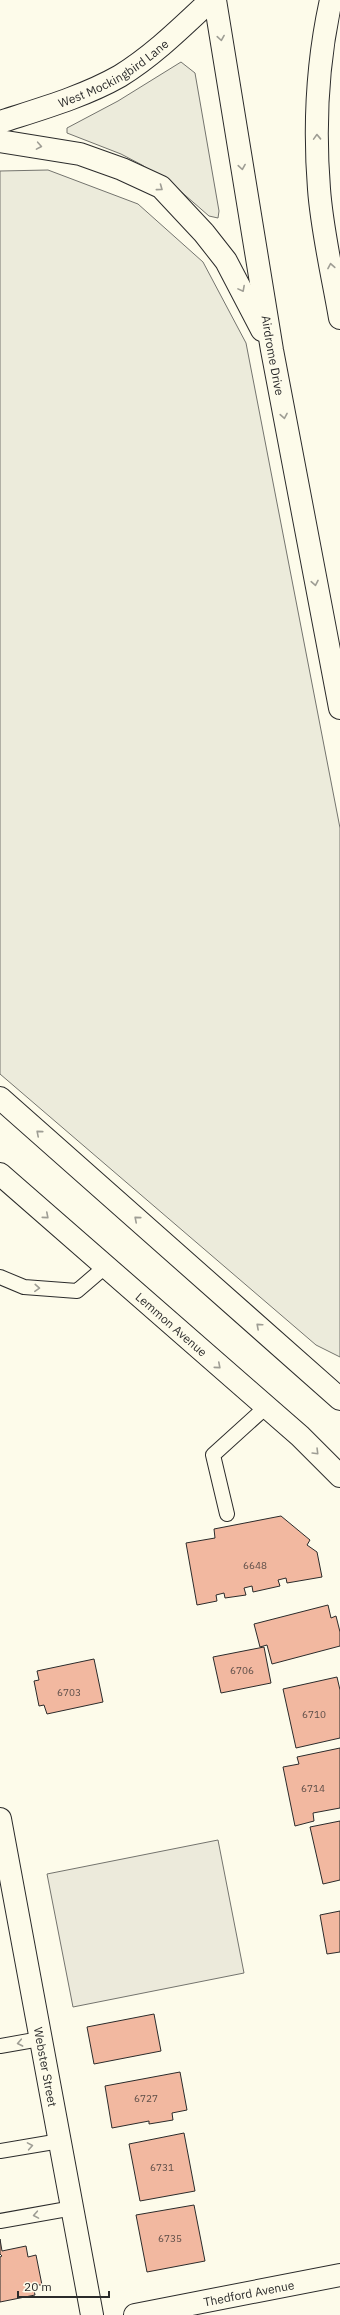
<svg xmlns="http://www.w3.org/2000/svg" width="340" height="2315" font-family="'IBM Plex Sans',sans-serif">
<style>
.green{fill:#ecebdb;stroke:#74746e}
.parking{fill:#eceadb;stroke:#74746e}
.building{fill:#f2b8a0;stroke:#2b2b2b}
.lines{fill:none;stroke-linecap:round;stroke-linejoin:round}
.lane-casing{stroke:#2b2b2b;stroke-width:16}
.street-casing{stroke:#2b2b2b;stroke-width:24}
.secondary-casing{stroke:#2b2b2b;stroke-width:24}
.lane{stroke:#fdfbea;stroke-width:14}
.street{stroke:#fdfbea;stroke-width:22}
.secondary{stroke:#fdfbea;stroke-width:22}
.oneway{stroke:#9e9d94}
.labels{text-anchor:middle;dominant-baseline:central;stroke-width:3;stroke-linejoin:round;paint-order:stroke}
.number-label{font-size:10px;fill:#5d4e48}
.street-label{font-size:12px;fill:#2b2b2b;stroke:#fdfbea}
</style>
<rect width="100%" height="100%" fill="#fdfbea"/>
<path class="green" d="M181 62 195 73 219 211 218 218 209 216 178 189 142 165 121 154 67 133V128L118 101Z
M48 170 138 204 203 262 246 343 340 828V1357L316 1345 0 1074V171Z"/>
<path class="parking" d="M218 1840 244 1973 73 2007 47 1874Z"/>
<path class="building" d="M281 1516 310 1540 307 1545 317 1552 322 1577 287 1583 286 1578 278 1580 280 1586 253 1592 252 1586 244 1588 246 1595 225 1598 224 1593 216 1595 217 1601 197 1605 186 1543 215 1538 214 1529Z
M328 1605 331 1618 336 1616 340 1632V1646L272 1664 267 1645 260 1647 254 1624Z
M264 1647 271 1683 221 1693 213 1657Z
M94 1659 103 1702 47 1714 44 1705 39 1706 34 1681 39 1680 37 1671Z
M337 1677 340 1690V1738L296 1748 283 1689Z
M340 1748V1808L313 1813 314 1821 295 1826 283 1767 299 1764 297 1757Z
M340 1821V1880L323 1884 310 1827Z
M340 1911V1952L327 1954 320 1915Z
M154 2014 161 2051 94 2064 87 2027Z
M180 2072 187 2110 172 2113 173 2120 149 2124V2121L112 2128 105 2086Z
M184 2133 195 2191 140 2201 129 2144Z
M194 2205 205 2261 147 2272 136 2215Z
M0 2239 2 2251 26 2246 28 2257 36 2255 42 2285H33L35 2295 0 2302V2257L2 2256 0 2254Z"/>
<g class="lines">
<defs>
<path id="lane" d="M0 1277 24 1287 77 1291 105 1267
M227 1514 213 1455 266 1407
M0 2046 40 2039
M0 2151 60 2141
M0 2221 73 2208"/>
<g id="street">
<path id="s1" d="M0 1819 92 2315"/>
<path id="s2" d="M135 2315 340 2275"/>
</g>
<g id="secondary">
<path id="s3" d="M215 0 272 350 340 708"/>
<path d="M331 0C317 63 314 125 319 189 322 231 333 277 340 318"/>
<path id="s4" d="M0 122C40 109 83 97 120 76 154 55 182 27 211 0"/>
<path d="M0 141 80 154 122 169 161 187 204 233 226 261 262 330"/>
<path d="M0 1098 340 1399"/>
<path id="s5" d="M0 1174 300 1436 340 1476"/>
</g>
</defs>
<use href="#lane" class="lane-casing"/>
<use href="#street" class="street-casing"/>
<use href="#secondary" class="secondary-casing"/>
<use href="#lane" class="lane"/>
<use href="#street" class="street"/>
<use href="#secondary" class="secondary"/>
</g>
<defs><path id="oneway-chevron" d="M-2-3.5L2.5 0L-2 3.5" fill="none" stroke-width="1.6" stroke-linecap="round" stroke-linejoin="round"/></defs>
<g class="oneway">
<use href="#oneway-chevron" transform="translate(221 38) rotate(81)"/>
<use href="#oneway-chevron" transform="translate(317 137) rotate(-92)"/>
<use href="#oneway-chevron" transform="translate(39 146) rotate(10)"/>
<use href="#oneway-chevron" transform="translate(242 167) rotate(81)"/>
<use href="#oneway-chevron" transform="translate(160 188) rotate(36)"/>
<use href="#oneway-chevron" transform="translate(331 266) rotate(-100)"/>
<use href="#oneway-chevron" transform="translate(242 289) rotate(62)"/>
<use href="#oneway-chevron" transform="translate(284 416) rotate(80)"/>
<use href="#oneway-chevron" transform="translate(315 583) rotate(79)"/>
<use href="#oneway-chevron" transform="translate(39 1133) rotate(-139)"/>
<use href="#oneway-chevron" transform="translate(46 1216) rotate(41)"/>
<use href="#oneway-chevron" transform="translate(137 1219) rotate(-139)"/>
<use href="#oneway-chevron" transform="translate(37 1288) rotate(3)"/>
<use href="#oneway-chevron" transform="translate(259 1326) rotate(-138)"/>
<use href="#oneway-chevron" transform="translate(218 1366) rotate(41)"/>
<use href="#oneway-chevron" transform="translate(316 1452) rotate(45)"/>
<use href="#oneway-chevron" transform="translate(20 2043) rotate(169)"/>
<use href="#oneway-chevron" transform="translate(30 2146) rotate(-10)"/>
<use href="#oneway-chevron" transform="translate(36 2215) rotate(170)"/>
</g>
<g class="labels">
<g class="number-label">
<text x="255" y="1565">6648</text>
<text x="242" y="1670">6706</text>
<text x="69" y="1692">6703</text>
<text x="314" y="1714">6710</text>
<text x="313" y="1788">6714</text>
<text x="146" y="2098">6727</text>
<text x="162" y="2167">6731</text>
<text x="170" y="2238">6735</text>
</g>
<g class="street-label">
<text stroke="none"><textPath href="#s4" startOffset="124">West Mockingbird Lane</textPath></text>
<text stroke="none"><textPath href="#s3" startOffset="360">Airdrome Drive</textPath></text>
<text stroke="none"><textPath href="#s5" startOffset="228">Lemmon Avenue</textPath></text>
<text stroke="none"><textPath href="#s1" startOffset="252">Webster Street</textPath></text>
<text stroke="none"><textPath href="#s2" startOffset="116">Thedford Avenue</textPath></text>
</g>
</g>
<path d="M18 2291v6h91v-6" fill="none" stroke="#2b2b2b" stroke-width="2"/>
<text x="24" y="2291" font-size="12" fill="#2b2b2b" stroke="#fdfbea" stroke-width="3" paint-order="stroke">20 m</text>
</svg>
